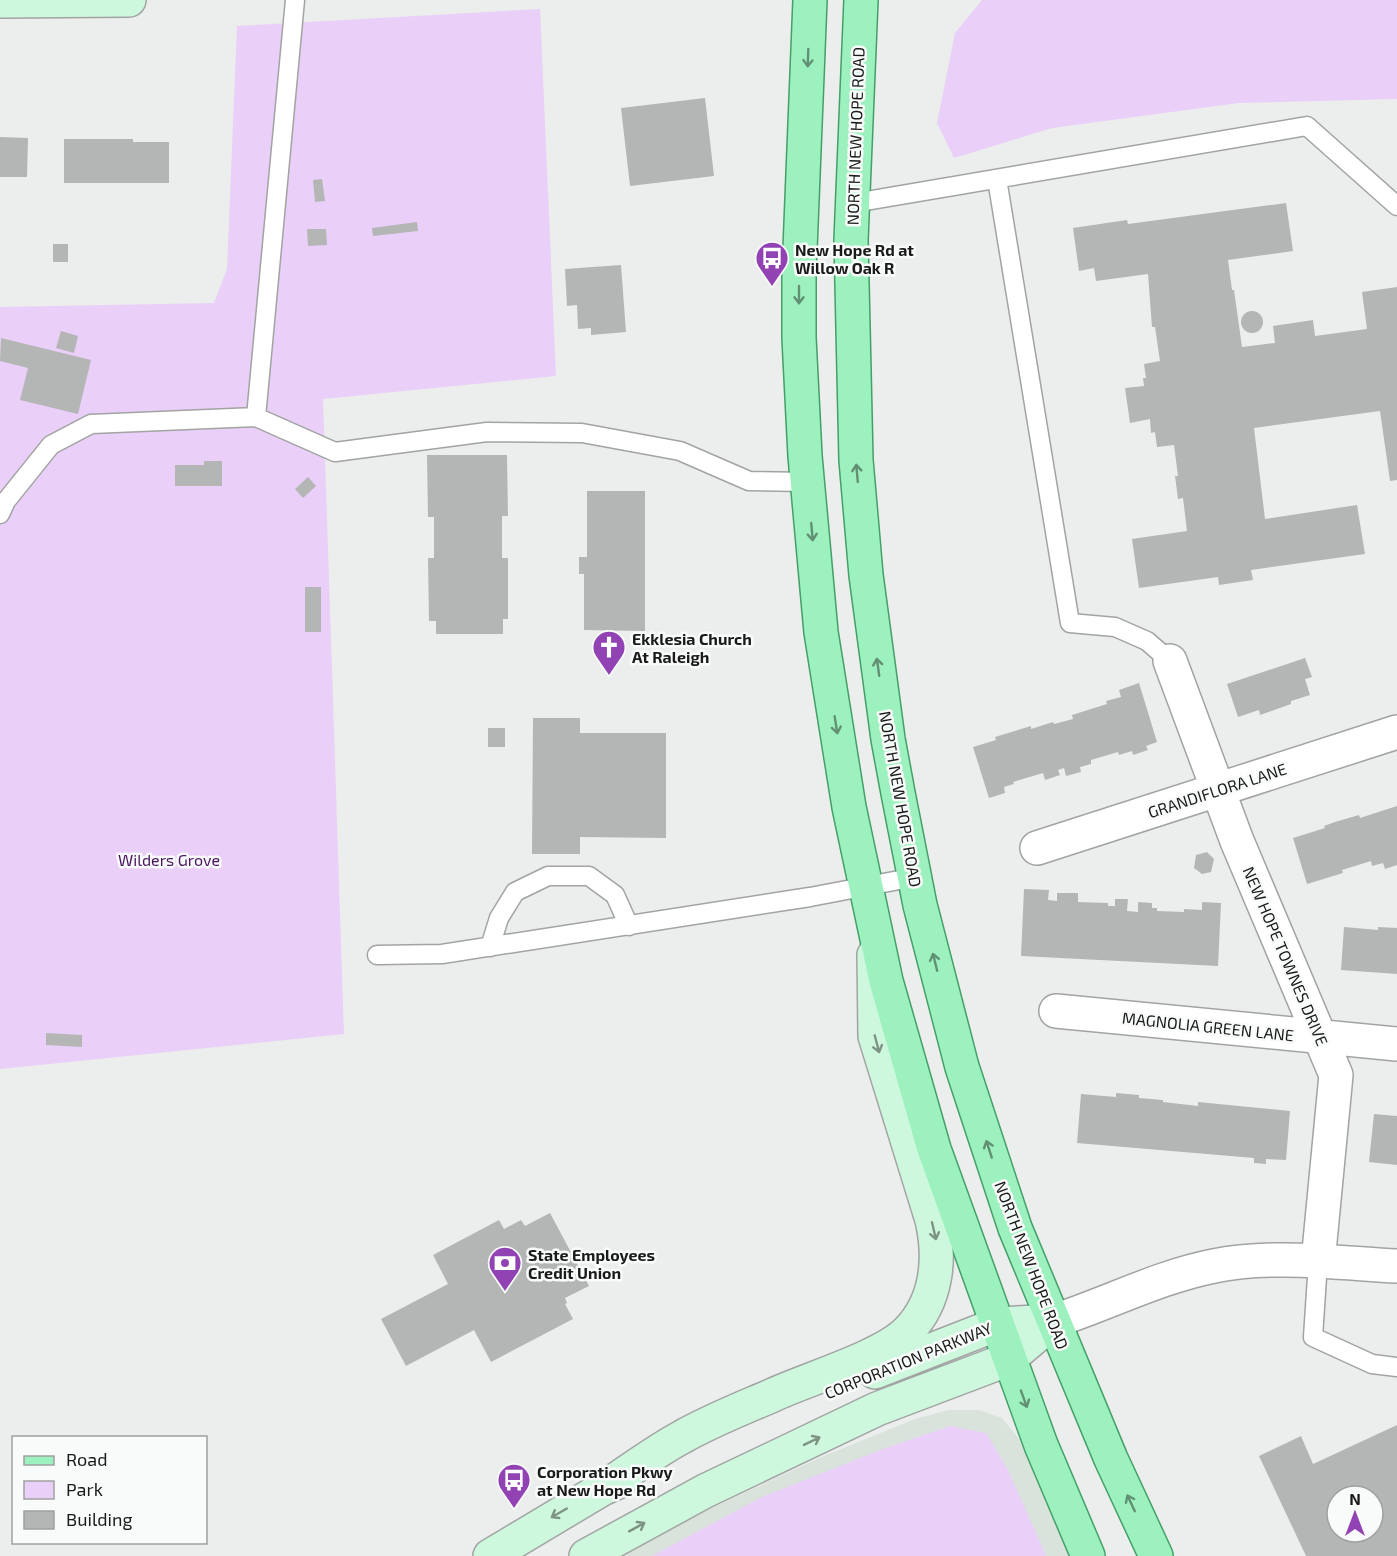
<svg xmlns="http://www.w3.org/2000/svg" width="1397" height="1556" font-family="'Exo 2',sans-serif">
<style>
.built{fill:#d9e3dc}
.green{fill:#eacff8}
.building{fill:#b3b6b4;fill-rule:evenodd}
.lines{fill:none;stroke-linecap:round;stroke-linejoin:round}
.lane-casing{stroke:#a1a4a2;stroke-width:21}
.street-casing{stroke:#a1a4a2;stroke-width:36}
.secondary-casing{stroke:#a1a4a2;stroke-width:36}
.primary-casing{stroke:#449f68;stroke-width:36}
.lane{stroke:#fff;stroke-width:18}
.street{stroke:#fff;stroke-width:33}
.secondary{stroke:#cef8de;stroke-width:33}
.primary{stroke:#9df1be;stroke-width:33}
.oneway{stroke:#629074}
.oneway2{stroke:#7d9485}
.labels{text-anchor:middle;dominant-baseline:central;stroke-width:5;stroke-linejoin:round;paint-order:stroke}
.street-label{font-size:16px;fill:#191a19;stroke:#f8fbf9}
.poi-label{font-size:16px;font-weight:bold;fill:#191a19;stroke:#f8fbf9;text-anchor:start}
.park-label{font-size:16px;fill:#4a145f;stroke:#f8fbf9}
</style>
<rect width="100%" height="100%" fill="#ebeeec"/>
<path class="built" d="M949 1410H979L1002 1418 1020 1440 1069 1556H624L684 1521 819 1458 915 1419Z"/>
<path class="green" d="M982 0H1397V99L1239 103 1052 128 954 158 937 123 955 33Z
M540 9 556 376 323 399 344 1034 0 1069V307L214 303 227 269 237 26Z
M950 1426 986 1433 1008 1470 1046 1556H652L762 1497 883 1449Z"/>
<path class="building" d="M705 98 714 176 630 186 621 108Z
M0 137 28 138 27 177H0Z
M64 139H133V142H169V183H64Z
M322 179 325 201 315 202 313 180Z
M1286 203 1293 251 1228 260 1232 290H1234L1242 347 1275 343 1273 326 1313 320 1315 336 1367 329 1362 292 1397 287V480L1390 481 1380 411 1254 428 1265 519 1357 505 1365 554 1251 570 1253 580 1219 585 1218 577 1139 588 1132 539 1187 531 1183 498 1178 499 1175 476H1178L1174 445 1157 447 1155 432 1151 433 1150 419 1130 423 1125 388 1144 386 1143 378H1146L1144 364 1160 361 1155 327H1152L1148 274 1096 281 1094 268 1079 271 1073 228 1127 220 1128 224Z
M417 222 418 231 373 236 372 228Z
M307 229H326L327 245 308 246Z
M53 244H68V262H53Z
M621 265 626 332 591 335V328L578 329 577 305 567 306 565 269Z
M1241 322a11 11 0 1 1 22 0a11 11 0 1 1-22 0Z
M61 331 78 336 74 353 56 348Z
M1 338 91 360 78 414 20 400 28 368 0 361Z
M427 455H507L508 516H502V558H508V619H503V634H436V621H429L428 558H434V517H428Z
M204 461H222V486H175V465H204Z
M308 477 316 486 303 498 295 489Z
M587 491H645V631L584 630V574H579V557H587Z
M305 587H321V632H305Z
M1305 658 1312 677 1305 679 1310 695 1291 701V704L1260 715 1259 710 1238 717 1227 684Z
M1139 683 1157 742 1146 746 1148 750 1133 755 1132 751 1119 755 1118 752 1091 760V764L1080 767 1081 772 1066 776 1064 768 1058 770 1060 775 1045 780 1043 773 1013 782 1014 784 1004 787 1005 793 989 798 973 747 996 740 995 737 1031 726V729L1053 722 1054 724 1073 719 1072 715 1107 704 1106 701 1121 697 1119 690Z
M533 718H580V733H666V838L580 837V854H532Z
M488 728H505V747H488Z
M1397 806V865L1385 869 1383 863 1372 866 1371 861 1342 870 1343 873 1307 884 1293 838 1325 828 1324 826 1335 822 1359 815 1360 818Z
M1207 852 1214 859 1211 872 1202 874 1194 868 1196 855Z
M1024 889 1049 890 1048 900 1057 901V893H1078V902L1108 903V906H1115V899H1128L1127 911 1138 912V902L1152 903V908H1157V911L1184 912V909L1202 910V902L1221 903 1218 966 1021 956Z
M1344 927 1378 930V927L1397 928V974L1341 970Z
M46 1033 82 1035V1047L46 1045Z
M1116 1093 1139 1095V1098L1163 1100V1102L1198 1106V1102L1290 1111 1286 1160 1266 1159V1164L1254 1163V1158L1077 1143 1081 1094 1116 1097Z
M1374 1114 1397 1116V1165L1369 1162Z
M550 1213 589 1286 565 1298 567 1303 565 1304 573 1319 491 1362 474 1330 406 1366 381 1319 448 1284 433 1255 499 1220 504 1229 521 1220 525 1226Z
M1397 1425V1556H1306L1259 1456 1301 1436 1313 1464ZM1337 1496H1373V1532H1337Z"/>
<g class="lines">
<defs>
<path id="lane" d="M295 0 256 417 335 452 487 432 582 433 680 451 749 481 807 482
M997 179 1070 623 1115 627 1147 641 1170 661
M854 203 1307 126 1397 206
M0 514 6 501 51 445 91 424 256 417
M490 947 499 918 515 892 548 876H589L615 895 629 926
M377 955 442 954 810 897 915 877
M1318 1262 1313 1337 1372 1364 1397 1367"/>
<path id="street" d="M1170 661 1237 841 1336 1075 1318 1262
M1037 848 1397 732
M1056 1011 1397 1044
M1054 1321C1107 1304 1158 1277 1214 1266 1269 1254 1340 1263 1397 1266"/>
<path id="secondary" d="M0 1 129 0
M875 1372 998 1324 1054 1321
M602 1489C628 1472 654 1452 682 1437 710 1421 743 1408 773 1395 807 1379 883 1357 908 1331 937 1301 941 1259 932 1220L875 1036 874 955
M490 1556 602 1489 620 1481
M586 1556 705 1491 877 1409 1009 1359 1054 1321"/>
<path id="primary" d="M810 0 799 274V338L805 456 821 632 849 807 886 981 934 1149 1041 1445 1088 1556
M861 0 851 240 856 460 866 575 888 739 898 793 920 905 962 1067 1015 1228 1111 1459 1156 1556"/>
</defs>
<use href="#lane" class="lane-casing"/>
<use href="#street" class="street-casing"/>
<use href="#secondary" class="secondary-casing"/>
<use href="#primary" class="primary-casing"/>
<use href="#lane" class="lane"/>
<use href="#street" class="street"/>
<use href="#secondary" class="secondary"/>
<use href="#primary" class="primary"/>
</g>
<defs><path id="oneway-shaft" d="M-6 0H5M1.5-3L5.5 0L1.5 3" fill="none" stroke-width="1.6" stroke-linecap="round" stroke-linejoin="round" transform="scale(1.5)"/></defs>
<g class="oneway">
<use href="#oneway-shaft" transform="translate(808 58) rotate(92)"/>
<use href="#oneway-shaft" transform="translate(799 295) rotate(90)"/>
<use href="#oneway-shaft" transform="translate(857 473) rotate(-95)"/>
<use href="#oneway-shaft" transform="translate(812 532) rotate(85)"/>
<use href="#oneway-shaft" transform="translate(878 667) rotate(-98)"/>
<use href="#oneway-shaft" transform="translate(836 725) rotate(81)"/>
<use href="#oneway-shaft" transform="translate(935 962) rotate(-104)"/>
<use href="#oneway-shaft" transform="translate(989 1149) rotate(-108)"/>
<use href="#oneway-shaft" transform="translate(1024 1399) rotate(70)"/>
<use href="#oneway-shaft" transform="translate(1131 1503) rotate(-115)"/>
</g>
<g class="oneway2">
<use href="#oneway-shaft" transform="translate(877 1044) rotate(75)"/>
<use href="#oneway-shaft" transform="translate(934 1231) rotate(77)"/>
<use href="#oneway-shaft" transform="translate(812 1441) rotate(-26)"/>
<use href="#oneway-shaft" transform="translate(559 1513) rotate(150)"/>
<use href="#oneway-shaft" transform="translate(637 1527) rotate(-29)"/>
</g>
<defs>
<symbol id="bus-pin" viewBox="-11 -11 22 30"><path d="M0 17L-7.5 6A9.5 9.5 0 1 1 7.5 6Z" fill="#9142b3" stroke="#f8fbf9"/><path d="M-5-6H5V4H4V6H2V4H-2V6H-4V4H-5ZM-3.5-4V0h7V-4ZM-3.5 1.2v1.5H-2V1.2ZM2 1.2v1.5H3.5V1.2Z" fill="#fff"/></symbol>
<symbol id="church-pin" viewBox="-11 -11 22 30"><path d="M0 17L-7.5 6A9.5 9.5 0 1 1 7.5 6Z" fill="#9142b3" stroke="#f8fbf9"/><path d="M-1.2-6h2.4v3.5h3.3v2.4h-3.3V6h-2.4V-.1h-3.3v-2.4h3.3Z" fill="#fff"/></symbol>
<symbol id="bank-pin" viewBox="-11 -11 22 30"><path d="M0 17L-7.5 6A9.5 9.5 0 1 1 7.5 6Z" fill="#9142b3" stroke="#f8fbf9"/><path d="M-6-4H6V4H-6ZM0-2.3a2.3 2.3 0 1 0 0 4.6a2.3 2.3 0 1 0 0-4.6Z" fill="#fff"/></symbol>
</defs>
<g fill-rule="evenodd">
<use href="#bus-pin" x="753" y="239" width="38" height="52"/>
<use href="#church-pin" x="590" y="628" width="38" height="52"/>
<use href="#bank-pin" x="486" y="1244" width="38" height="52"/>
<use href="#bus-pin" x="495" y="1461" width="38" height="52"/>
</g>
<g class="labels">
<g class="street-label">
<text transform="translate(855 136) rotate(-88)">NORTH NEW HOPE ROAD</text>
<text transform="translate(1217 790) rotate(-18)">GRANDIFLORA LANE</text>
<text transform="translate(901 799) rotate(80)">NORTH NEW HOPE ROAD</text>
<text transform="translate(1286 956) rotate(67)">NEW HOPE TOWNES DRIVE</text>
<text transform="translate(1208 1026) rotate(6)">MAGNOLIA GREEN LANE</text>
<text transform="translate(1032 1265) rotate(69)">NORTH NEW HOPE ROAD</text>
<text transform="translate(908 1360) rotate(-22)">CORPORATION PARKWAY</text>
</g>
<g class="poi-label">
<text x="795" y="249">New Hope Rd at<tspan x="795" dy="18">Willow Oak R</tspan></text>
<text x="632" y="638">Ekklesia Church<tspan x="632" dy="18">At Raleigh</tspan></text>
<text x="528" y="1254">State Employees<tspan x="528" dy="18">Credit Union</tspan></text>
<text x="537" y="1471">Corporation Pkwy<tspan x="537" dy="18">at New Hope Rd</tspan></text>
</g>
<g class="park-label">
<text x="169" y="859">Wilders Grove</text>
</g>
</g>
<rect x="12" y="1436" width="195" height="108" fill="#f8fbf9" stroke="#9fa19f" stroke-width="1.5"/>
<rect x="24" y="1456" width="30" height="9" fill="#9df1be" stroke="#9fa19f" stroke-width="1.5"/>
<text x="66" y="1466" font-size="18" fill="#191a19">Road</text>
<rect x="24" y="1481" width="30" height="18" fill="#eacff8" stroke="#9fa19f" stroke-width="1.5"/>
<text x="66" y="1496" font-size="18" fill="#191a19">Park</text>
<rect x="24" y="1511" width="30" height="18" fill="#b3b6b4" stroke="#9fa19f" stroke-width="1.5"/>
<text x="66" y="1526" font-size="18" fill="#191a19">Building</text>
<g transform="translate(1355 1514)"><circle r="28" fill="#f8fbf9" stroke="#9fa19f" stroke-width="1.5"/>
<path d="M0-4.5L10 22L0 15L-10 22Z" fill="#9142b3"/>
<text y="-9" font-size="16" font-weight="bold" text-anchor="middle" fill="#191a19">N</text>
</g>
</svg>
